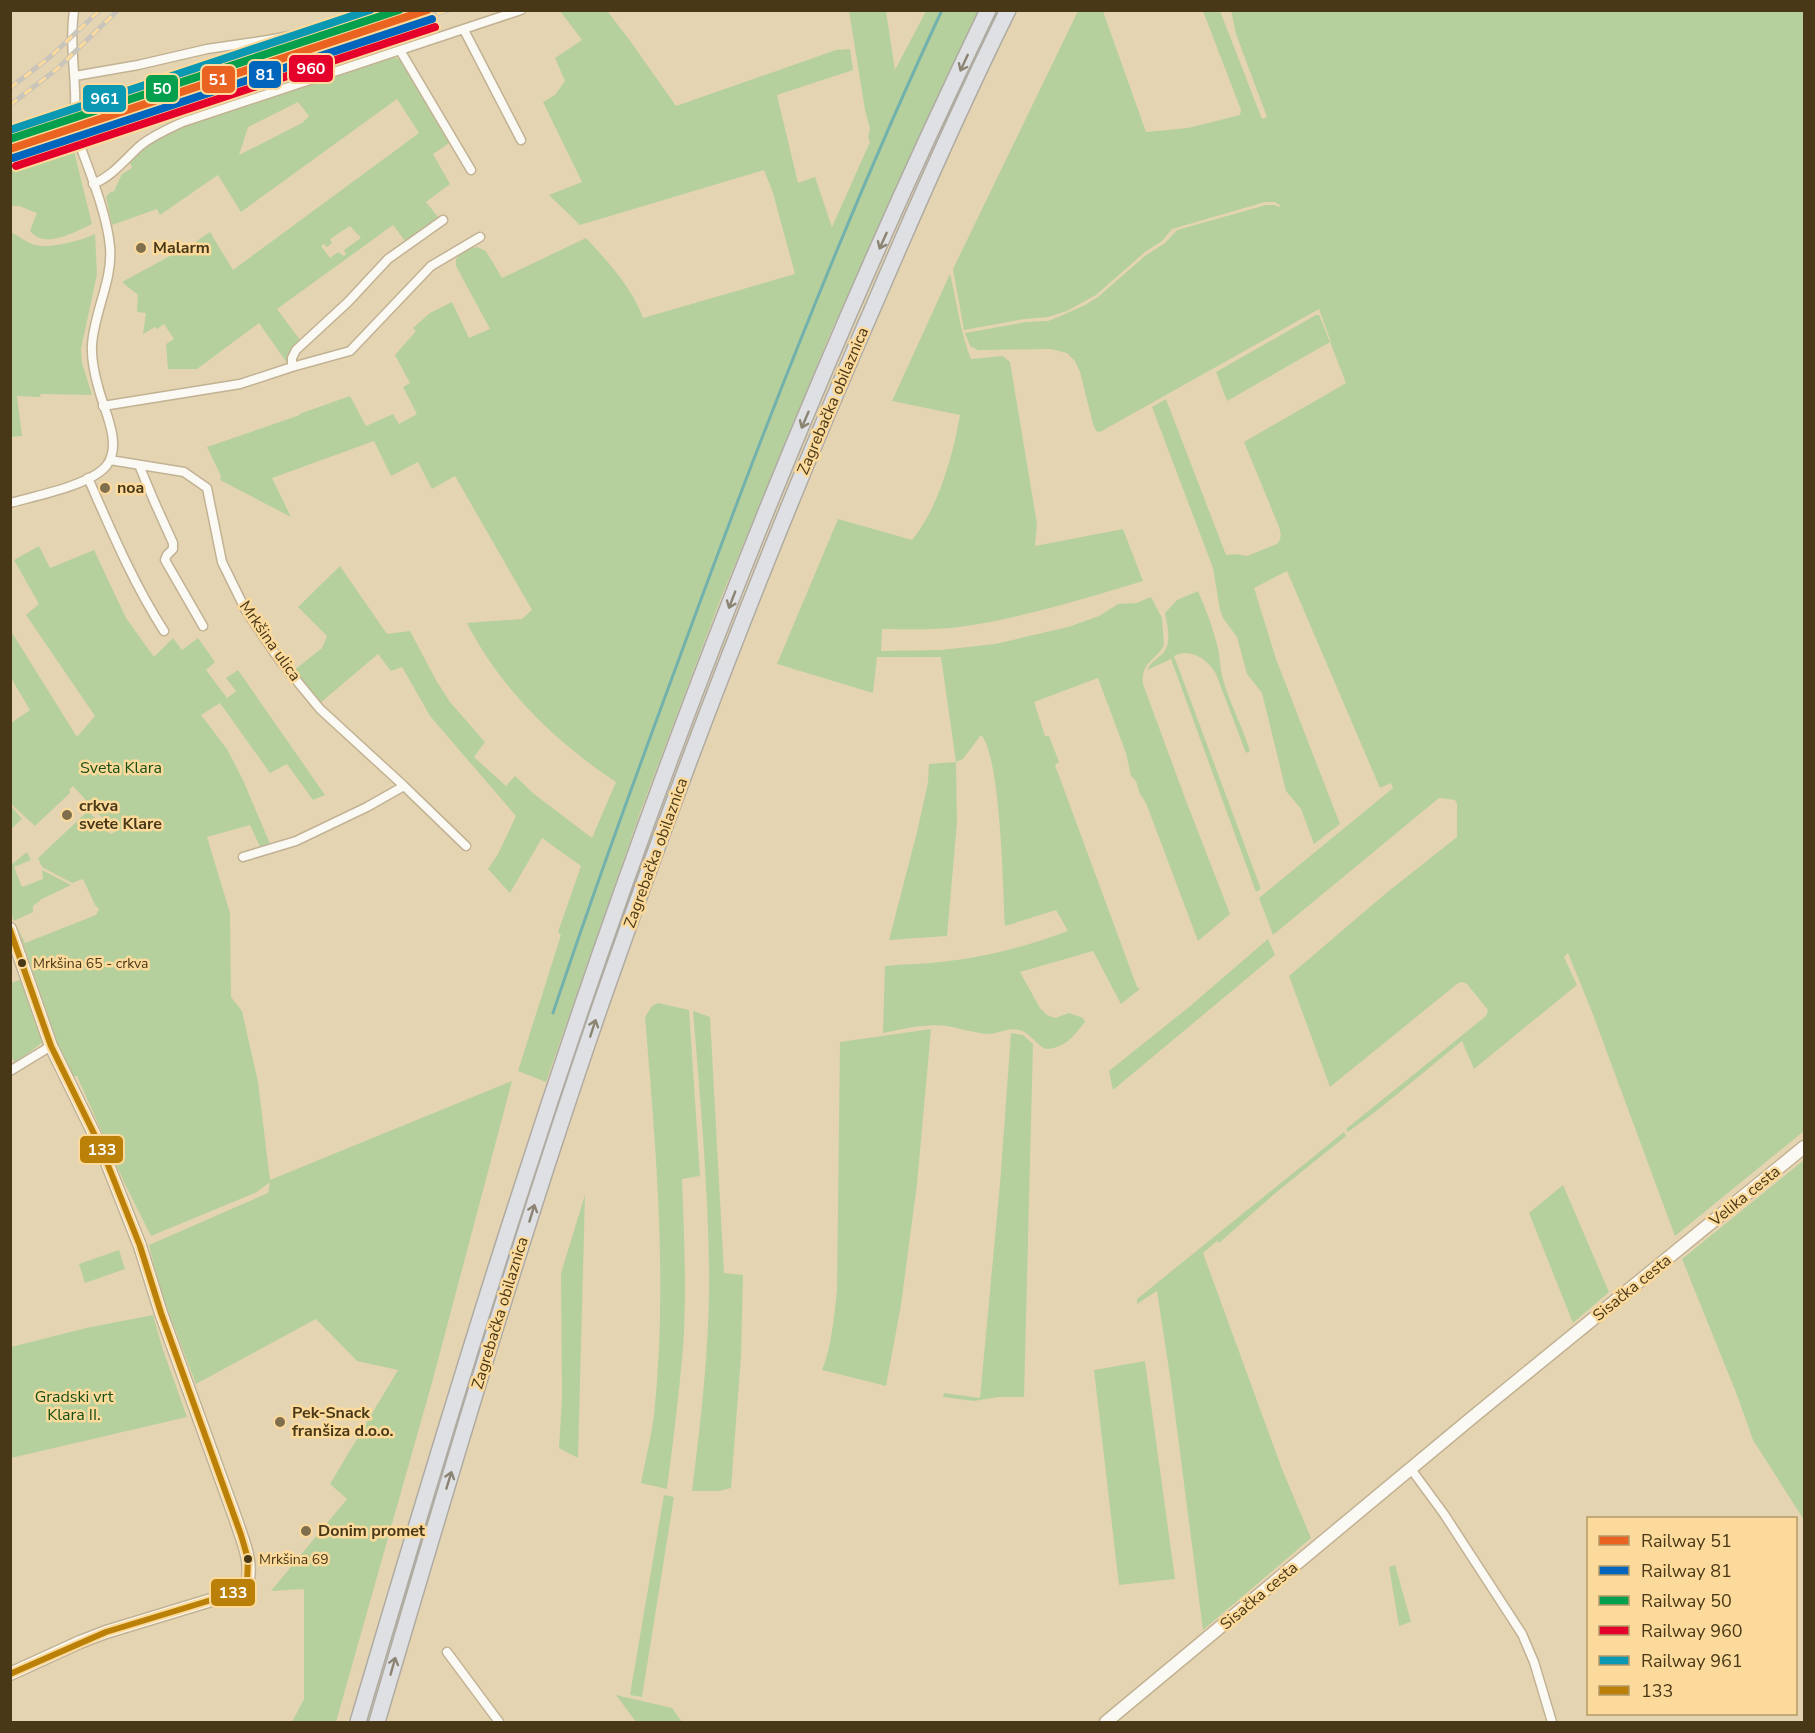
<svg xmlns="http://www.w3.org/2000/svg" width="1815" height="1733" font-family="'Nunito Sans',sans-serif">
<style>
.green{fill:#b6d09d;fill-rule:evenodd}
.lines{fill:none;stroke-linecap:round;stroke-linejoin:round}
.stream{stroke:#73b1ac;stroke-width:3}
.street-casing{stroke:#c2b294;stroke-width:11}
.secondary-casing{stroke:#c2b294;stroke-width:15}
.highway-casing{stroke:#afaba2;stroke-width:18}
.street{stroke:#fbf9f3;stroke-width:8}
.secondary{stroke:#fbf9f3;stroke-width:12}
.highway{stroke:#dee0e3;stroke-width:15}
.rail-casing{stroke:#cac5ba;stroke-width:5}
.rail{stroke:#fbda9c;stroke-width:3;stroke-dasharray:9;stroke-linecap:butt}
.bus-1-casing{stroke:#fbda9c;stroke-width:10}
.bus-1{stroke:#ba8008;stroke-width:6}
.rail-1-casing{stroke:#fbda9c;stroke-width:12}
.rail-2-casing{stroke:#fbda9c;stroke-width:12}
.rail-3-casing{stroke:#fbda9c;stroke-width:12}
.rail-4-casing{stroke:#fbda9c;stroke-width:12}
.rail-5-casing{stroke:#fbda9c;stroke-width:12}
.rail-1{stroke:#ea6321;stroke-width:8}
.rail-2{stroke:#0065bd;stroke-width:8}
.rail-3{stroke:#04a04e;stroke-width:8}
.rail-4{stroke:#e4002b;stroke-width:8}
.rail-5{stroke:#0b98b3;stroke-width:8}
.oneway{stroke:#8c8473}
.poi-dot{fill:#806f4d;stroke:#fbda9c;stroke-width:2}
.bus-dot{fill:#493817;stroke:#fbda9c;stroke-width:2}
.labels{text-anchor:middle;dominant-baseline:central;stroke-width:5;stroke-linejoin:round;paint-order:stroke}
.bus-label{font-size:14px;fill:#493817;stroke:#fbda9c;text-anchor:start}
.poi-label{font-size:16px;font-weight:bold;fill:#493817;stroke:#fbda9c;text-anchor:start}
.street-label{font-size:16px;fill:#493817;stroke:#fbda9c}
.park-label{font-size:16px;fill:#164f15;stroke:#fbda9c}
.line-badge{stroke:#fbda9c;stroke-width:2}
.badge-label{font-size:16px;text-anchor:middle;font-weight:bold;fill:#fff}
</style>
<rect width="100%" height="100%" fill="#e5d4b2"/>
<path class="green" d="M560 11H609L608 12 631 42 676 106 836 50 850 49 853 70 777 95 798 183 815 177 832 227 870 142 868 137 870 129 865 110 849 11H886L895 70 926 11H979L830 334 719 603 641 810 546 1082 518 1071 561 935 558 932 581 866 542 838 510 893 488 869 498 854 516 816 430 716 402 667 391 671 378 654 319 704 292 672 322 648 327 636 298 607 340 566 387 634 410 631 436 680 450 702 485 742 474 757 506 786 515 776 534 794 592 838 616 782C555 742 500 688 467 623L522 619 532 610 455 476 432 489 418 462 391 476 374 441 272 478 291 517 220 480 221 476 207 447 300 415 299 414 350 396 366 426 393 414 399 424 417 414 403 387 410 383 395 355 416 331 413 328 430 313 452 302 469 338 490 329 456 266V259L464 250 477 247 486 251 502 278 586 238C608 262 632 287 643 318L795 274 773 193 764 170 580 225 549 195 582 182 543 102 555 95 565 81 555 58 582 40Z
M1078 11H1103L1146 132 1188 128 1240 115 1241 110 1203 11H1220L1262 119 1267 117 1236 34 1231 11H1803L1804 16V1131L1675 1236 1592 1012 1568 953 1564 957 1577 985 1474 1069 1462 1041 1379 1109 1348 1132 1346 1129 1486 1016 1488 1010 1467 984 1462 982 1457 984 1330 1087 1289 976 1385 894 1457 837V804L1455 800 1439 798 1273 935 1259 898 1393 788 1391 783 1380 788 1287 571 1254 588 1276 659 1340 824 1314 844 1301 809 1286 791 1262 693 1247 674 1237 637 1223 618 1220 610 1213 568 1152 407 1166 399 1226 555 1237 554 1247 556 1277 544C1282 538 1281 534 1279 527L1244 442 1346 383 1330 342 1227 401 1216 372 1316 315H1319L1330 342H1331L1319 309 1100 432 1096 431 1093 424 1080 372 1075 361 1067 353 1050 349 978 350 970 346 965 333 1026 322 1048 321 1056 318 1085 305 1098 297 1145 256 1165 243 1177 230 1266 205H1275L1279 207 1281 206 1275 202H1265L1172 229 1162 241 1145 252 1096 295 1067 311 1048 317 1025 319 964 330 953 269Z
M394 57 401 60 451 142 433 154 450 184 426 202 439 218 405 241 393 225 277 309 301 341 292 350 287 363 259 323 197 369H168L166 344 174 339 164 324 157 329 155 327 143 334 146 313 137 312 138 295 122 282 194 243 210 232 233 270 419 133 397 99 241 212 218 175 160 215 157 209 112 225 106 197 109 193 114 191 122 174 132 168 130 162 131 159 146 145 184 125ZM298 102 309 116 302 123 239 155 248 127ZM350 226 361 238 344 250 346 254 344 256 338 252 330 258 321 246 324 244 327 247 332 243 330 239Z
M71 139 92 224C74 232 45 250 30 231L37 213 19 206H11V159Z
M10 232C18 235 24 241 32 244 47 250 80 241 95 234L97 274 81 349 82 363 92 395 41 394 40 397 17 396 22 436 11 437Z
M950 274C957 302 960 332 971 359L1003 356 1010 362 1037 524 1035 546 1123 529 1143 581C1080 600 1016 620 951 628 929 630 905 629 882 629L881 651 941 650 995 644 1068 627 1099 616 1118 604 1136 603 1151 597 1162 618 1164 645C1155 662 1141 661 1143 684L1185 798 1230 914 1198 941 1146 803 1140 794 1136 781 1131 776 1126 753 1098 678 1034 702 1045 736H1049L1059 762 1055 765 1137 987 1140 989 1121 1004 1093 951 1020 972 1040 1008 1047 1015 1055 1018 1069 1013 1083 1018 1085 1022C1074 1035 1068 1046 1049 1049 1039 1050 1031 1032 1019 1030 1008 1027 998 1034 988 1034 974 1033 960 1028 947 1026 926 1023 903 1029 883 1033L885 966C904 964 923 964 941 962 984 958 1028 946 1068 931L1056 910 1005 926C1003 892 1001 756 981 735L963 759 956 762 957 823 947 936 889 940 918 828 928 782 929 764 956 762 941 657H877L873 693 777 664 838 519 912 540C938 509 953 455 960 415L892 401Z
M39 546 50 568 94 550 126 618 154 657 173 638 182 650 198 638 215 662 206 670 227 698 236 691 226 678 238 670 325 795 313 800 287 764 270 773 220 703 201 715 227 749 243 780 271 846 261 849 250 825 207 837 230 913 231 997 242 1011 258 1082 270 1180 512 1081 433 1379 336 1722H292L304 1699V1589L271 1591 347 1499 330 1484 398 1370 357 1361 316 1319 196 1384 160 1290 149 1245 268 1193 270 1182 257 1192 151 1236 124 1182 77 1076H71L57 1042 18 928 25 943 96 915 99 909 95 905 83 879 72 883 42 867 38 858 88 811 110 834 115 832 73 786 69 790 71 792 35 826 11 804V723L30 710 11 678V631L77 737 95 716 26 615 39 604 14 560Z
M1198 591C1206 609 1213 628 1218 648 1220 657 1220 667 1222 676 1229 702 1242 725 1250 751L1246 753 1216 674C1208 659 1190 647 1174 656L1261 889 1256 892 1171 659 1147 670C1151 661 1158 659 1164 652 1172 642 1167 624 1165 613L1177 600Z
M11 806 22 819 12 828 11 825Z
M27 852 31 860 14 867 22 887 43 879 42 870 71 885 42 899 33 906V912L14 921 11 913V865Z
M1268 939 1275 955 1113 1090 1109 1071 1189 1007Z
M22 979 43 1042 15 1063 11 1057V983Z
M658 1003 689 1010 700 1176 682 1179C684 1235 687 1292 683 1348 679 1395 673 1442 667 1489L641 1483C645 1461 651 1438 654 1415 668 1282 656 1150 645 1017L652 1006Z
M693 1011 710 1017 724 1273 743 1275 741 1356 731 1488 719 1491H692C701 1418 710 1344 709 1270 708 1183 700 1097 693 1011Z
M931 1029 917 1184 901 1305 886 1386 822 1370C832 1345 834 1317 837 1290L840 1042Z
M1011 1033 1023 1035 1033 1044 1024 1397H998L974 1401 943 1397 944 1393 980 1398 1000 1184Z
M1344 1132 1346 1136 1273 1195 1219 1243 1217 1241 1203 1253 1282 1469 1311 1538 1203 1630 1171 1383 1157 1291 1137 1304V1299Z
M1804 1160V1520L1753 1440 1737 1395 1682 1259Z
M1563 1185 1609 1292 1573 1323 1529 1213Z
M585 1195 578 1458 559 1448 562 1399 561 1273Z
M119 1250 125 1269 85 1283 79 1264Z
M153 1315 163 1350 187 1417 11 1458V1347L86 1328Z
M1145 1361 1175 1579 1119 1585 1094 1370Z
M664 1495 674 1497 642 1697 630 1695Z
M1395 1565 1411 1622 1399 1626 1389 1567Z
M616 1695 672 1708 682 1722H636Z"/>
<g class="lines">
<path class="stream" d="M553 1013C597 881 645 751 693 621 769 414 849 210 942 10"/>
<defs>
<path id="street" d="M464 30 521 140
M401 52 471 170
M75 76 138 65 207 49 268 40 311 32 372 10
M93 184C113 176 125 159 141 145 154 135 168 129 183 122L521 10
M292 367V358L296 350 348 302 388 259 443 220
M103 406 240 384 292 367 350 351 431 266 480 237
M110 460 184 472 207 488 222 562 246 611 278 658 320 709 404 786 466 846
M139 465 154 501 173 543V549L167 555 165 560 203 626
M88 478C111 530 133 583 164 631
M10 503C35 496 92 485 107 465 122 444 105 412 99 390 95 376 91 360 92 345 94 312 113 280 110 247 107 212 88 169 76 134 73 119 76 106 75 91 74 63 70 40 74 10
M243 857 296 841 367 807 404 786
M10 1071 51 1046
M1411 1469 1444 1514 1522 1634 1534 1662 1552 1722
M447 1652 499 1722"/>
<path id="secondary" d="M10 929 51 1046 102 1150 140 1246 161 1313 236 1520C242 1539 253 1562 247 1583L231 1594 106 1632 80 1642 10 1674
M1106 1722 1474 1416 1804 1147"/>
<path id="highway" d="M358 1722C411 1543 464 1365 522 1187 651 786 805 389 988 10
M377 1722C448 1482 519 1241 601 1004 684 767 774 533 875 303 917 205 960 107 1008 10"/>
</defs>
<use href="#street" class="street-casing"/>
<use href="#secondary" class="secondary-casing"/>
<use href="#highway" class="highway-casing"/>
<use href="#street" class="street"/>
<use href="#secondary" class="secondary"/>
<use href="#highway" class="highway"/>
<defs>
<path id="rail" d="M10 88 50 57 100 10
M10 105 57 69 118 10
M10 156 449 10"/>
</defs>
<use href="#rail" class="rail-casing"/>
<use href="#rail" class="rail"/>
<defs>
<path id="bus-1" d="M10 930 51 1046 102 1150 140 1246 161 1313 241 1535 248 1559 247 1583 231 1594 106 1632 10 1674"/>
</defs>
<use href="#bus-1" class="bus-1-casing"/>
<use href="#bus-1" class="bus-1"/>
<defs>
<path id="rail-1" d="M10 149 427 10"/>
<path id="rail-2" d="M13 158 432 19"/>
<path id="rail-3" d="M10 139 399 10"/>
<path id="rail-4" d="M16 166 435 27"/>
<path id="rail-5" d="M10 130 370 10"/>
</defs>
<use href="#rail-1" class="rail-1-casing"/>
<use href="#rail-2" class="rail-2-casing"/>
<use href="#rail-3" class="rail-3-casing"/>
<use href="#rail-4" class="rail-4-casing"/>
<use href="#rail-5" class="rail-5-casing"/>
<use href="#rail-1" class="rail-1"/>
<use href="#rail-2" class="rail-2"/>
<use href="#rail-3" class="rail-3"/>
<use href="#rail-4" class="rail-4"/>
<use href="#rail-5" class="rail-5"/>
</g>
<defs><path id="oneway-shaft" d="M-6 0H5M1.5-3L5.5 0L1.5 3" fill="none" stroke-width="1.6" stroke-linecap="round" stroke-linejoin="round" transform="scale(1.5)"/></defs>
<g class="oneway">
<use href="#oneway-shaft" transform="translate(964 63) rotate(115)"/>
<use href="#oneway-shaft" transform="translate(883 241) rotate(114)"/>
<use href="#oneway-shaft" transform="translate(805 420) rotate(113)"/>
<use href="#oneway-shaft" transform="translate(732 600) rotate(111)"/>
<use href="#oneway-shaft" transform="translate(593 1028) rotate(-72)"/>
<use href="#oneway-shaft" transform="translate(532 1213) rotate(-73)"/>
<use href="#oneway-shaft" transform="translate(449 1480) rotate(-73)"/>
<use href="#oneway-shaft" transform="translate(393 1666) rotate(-74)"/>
</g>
<g class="poi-dot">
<circle cx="141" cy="248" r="6"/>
<circle cx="105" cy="488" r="6"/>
<circle cx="67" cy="815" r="6"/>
<circle cx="280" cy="1422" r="6"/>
<circle cx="306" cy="1531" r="6"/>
</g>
<g class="bus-dot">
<circle cx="22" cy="963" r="5"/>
<circle cx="248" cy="1559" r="5"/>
</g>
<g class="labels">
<g class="bus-label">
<text x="33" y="963">Mrkšina 65 - crkva</text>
<text x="259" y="1559">Mrkšina 69</text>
</g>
<g class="poi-label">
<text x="153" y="248">Malarm</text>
<text x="117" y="488">noa</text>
<text x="79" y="806">crkva<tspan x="79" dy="18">svete Klare</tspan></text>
<text x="292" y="1413">Pek-Snack<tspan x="292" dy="18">franšiza d.o.o.</tspan></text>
<text x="318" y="1531">Donim promet</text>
</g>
<g class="street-label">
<text transform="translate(833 401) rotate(-67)">Zagrebačka obilaznica</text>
<text transform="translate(270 641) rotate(55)">Mrkšina ulica</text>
<text transform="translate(656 853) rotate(-70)">Zagrebačka obilaznica</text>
<text transform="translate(1745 1196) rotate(-39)">Velika cesta</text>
<text transform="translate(1632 1288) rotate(-39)">Sisačka cesta</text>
<text transform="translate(500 1313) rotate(-73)">Zagrebačka obilaznica</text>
<text transform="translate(1259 1596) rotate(-40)">Sisačka cesta</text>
</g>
<g class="park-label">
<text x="121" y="768">Sveta Klara</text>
<text x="74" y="1397">Gradski vrt<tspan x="74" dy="18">Klara II.</tspan></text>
</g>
</g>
<g class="line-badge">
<rect x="288" y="54" width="46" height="29" rx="6" fill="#e4002b"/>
<rect x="248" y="60" width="34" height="29" rx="6" fill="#0065bd"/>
<rect x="201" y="65" width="35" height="29" rx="6" fill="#ea6321"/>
<rect x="145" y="74" width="34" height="29" rx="6" fill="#04a04e"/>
<rect x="82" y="84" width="45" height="29" rx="6" fill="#0b98b3"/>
<rect x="79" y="1135" width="45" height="29" rx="6" fill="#ba8008"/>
<rect x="210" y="1578" width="46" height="29" rx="6" fill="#ba8008"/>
</g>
<g class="badge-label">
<text x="311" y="74">960</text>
<text x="265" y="80">81</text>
<text x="218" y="85">51</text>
<text x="162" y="94">50</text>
<text x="105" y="104">961</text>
<text x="102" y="1155">133</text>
<text x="233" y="1598">133</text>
</g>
<rect width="1815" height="1733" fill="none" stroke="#493817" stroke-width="24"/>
<rect x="1587" y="1517" width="210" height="198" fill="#fbda9c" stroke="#b49967" stroke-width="1.5"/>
<rect x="1599" y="1536" width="30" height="9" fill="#ea6321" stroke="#b49967" stroke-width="1.5"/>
<text x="1641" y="1547" font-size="18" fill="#493817">Railway 51</text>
<rect x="1599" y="1566" width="30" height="9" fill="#0065bd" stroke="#b49967" stroke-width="1.5"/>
<text x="1641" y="1577" font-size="18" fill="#493817">Railway 81</text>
<rect x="1599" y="1596" width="30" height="9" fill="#04a04e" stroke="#b49967" stroke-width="1.5"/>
<text x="1641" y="1607" font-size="18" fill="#493817">Railway 50</text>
<rect x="1599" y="1626" width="30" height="9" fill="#e4002b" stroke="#b49967" stroke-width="1.5"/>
<text x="1641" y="1637" font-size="18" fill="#493817">Railway 960</text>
<rect x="1599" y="1656" width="30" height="9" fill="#0b98b3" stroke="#b49967" stroke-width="1.5"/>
<text x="1641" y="1667" font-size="18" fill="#493817">Railway 961</text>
<rect x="1599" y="1686" width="30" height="9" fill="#ba8008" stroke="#b49967" stroke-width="1.5"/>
<text x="1641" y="1697" font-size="18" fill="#493817">133</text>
</svg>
